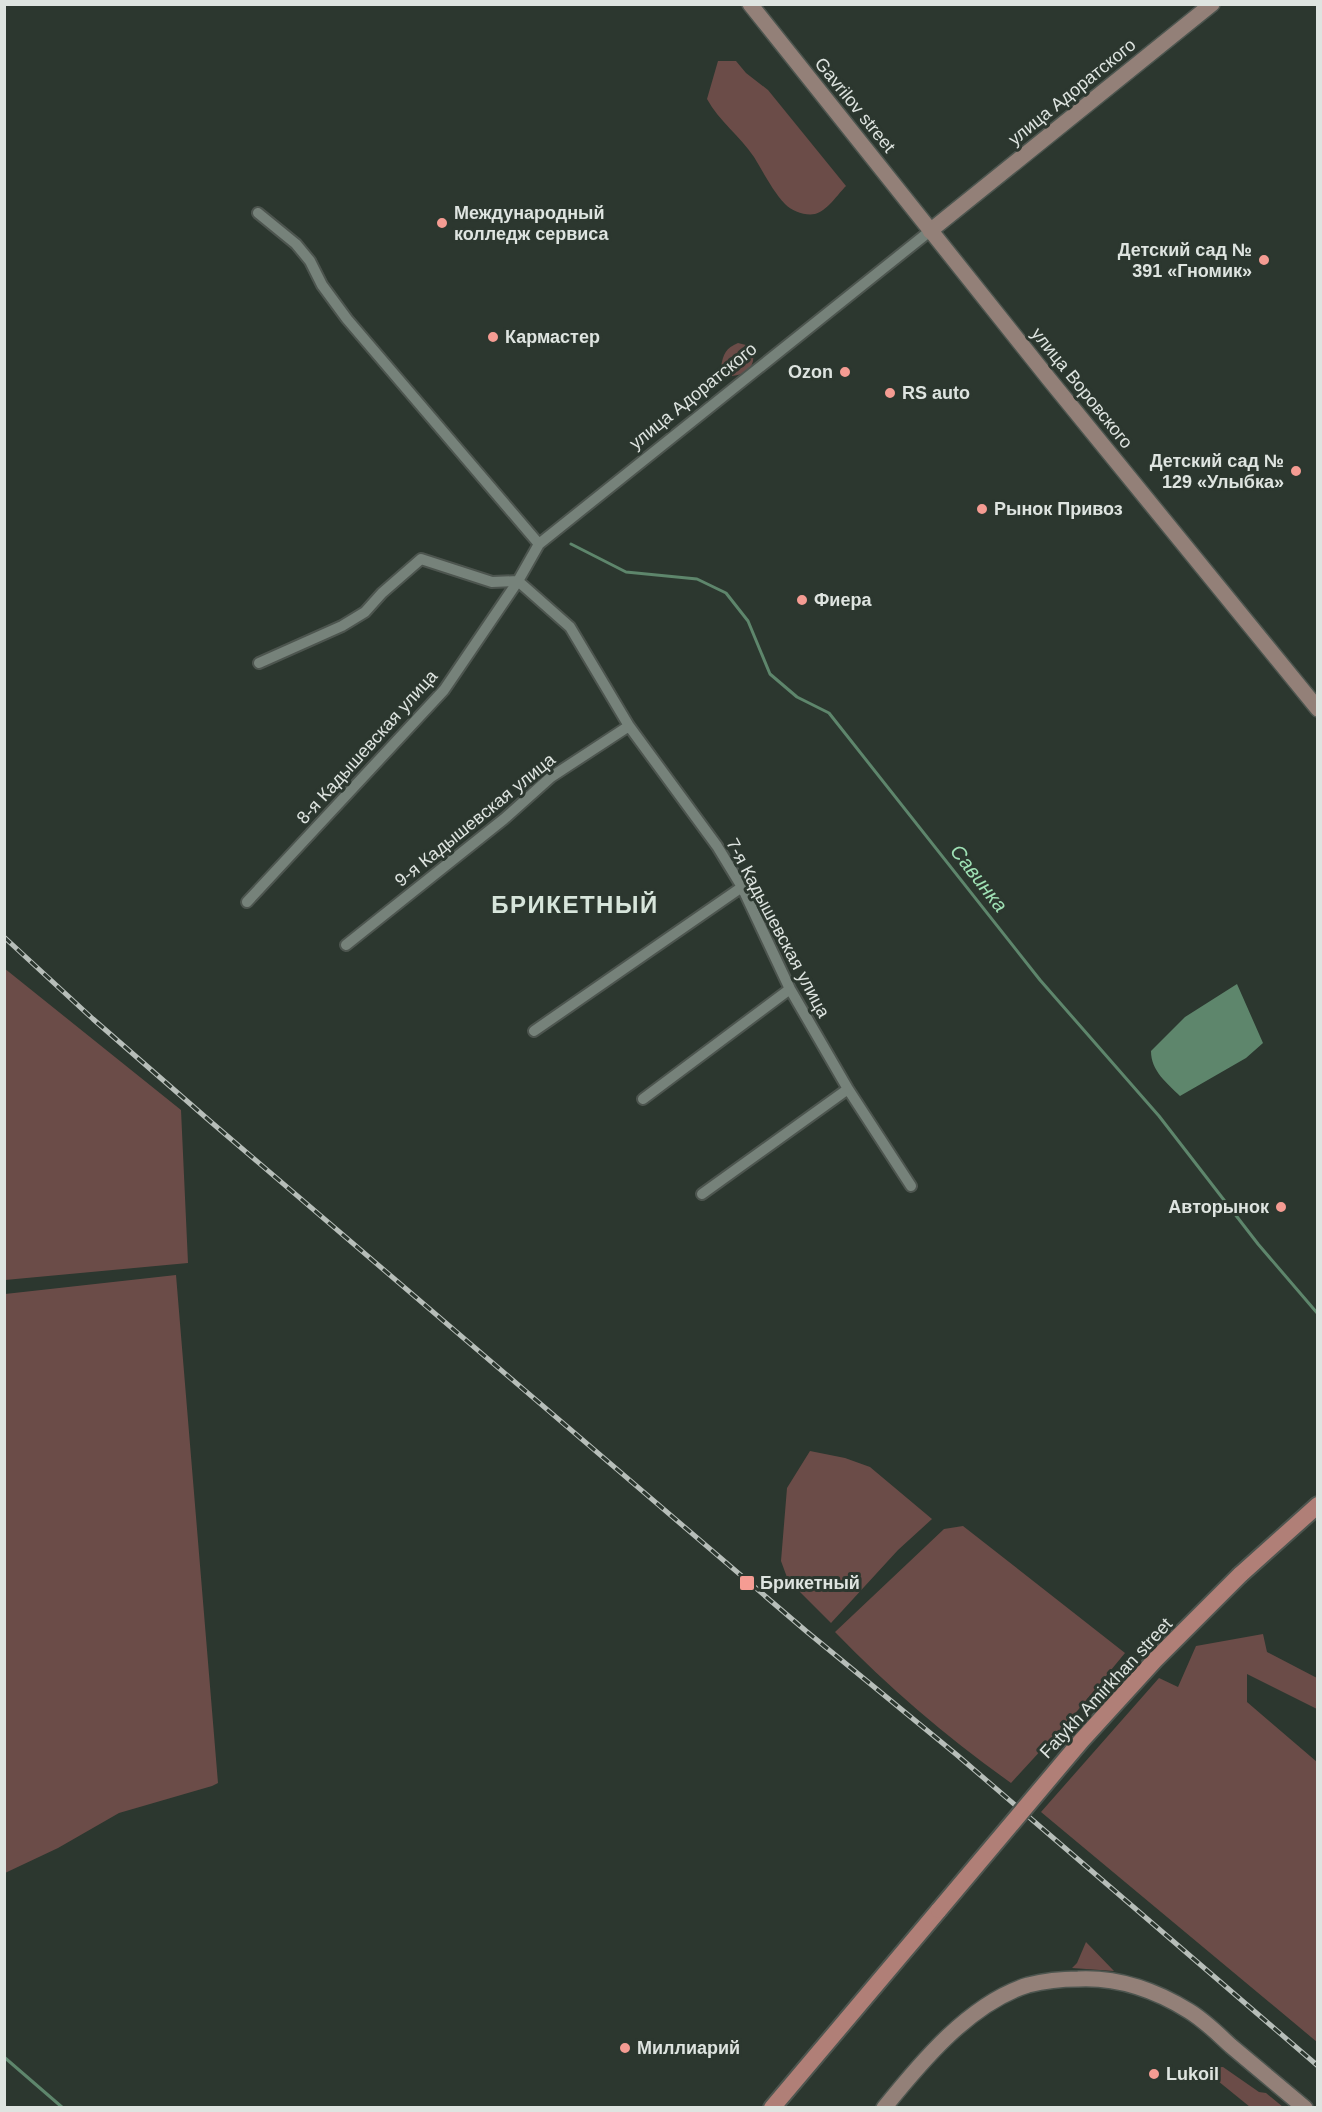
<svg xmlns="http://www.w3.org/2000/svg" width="1322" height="2112" font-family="Arial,sans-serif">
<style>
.green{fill:#6b4c48}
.water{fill:#5e866c}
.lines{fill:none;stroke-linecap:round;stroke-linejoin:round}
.stream{stroke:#5e866c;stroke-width:3}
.street-casing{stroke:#4d554f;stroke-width:14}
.secondary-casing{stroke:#4d554f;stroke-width:18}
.primary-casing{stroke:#4d554f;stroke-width:20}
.street{stroke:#76827a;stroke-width:10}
.secondary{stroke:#938078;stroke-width:15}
.primary{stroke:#b07f77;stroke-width:16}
.rail-casing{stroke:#b7beb9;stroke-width:5}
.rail{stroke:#2c372f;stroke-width:3;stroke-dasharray:9;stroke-linecap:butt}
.primary-bridge-casing{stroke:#4d554f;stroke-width:20;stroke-linecap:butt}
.primary-bridge{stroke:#b07f77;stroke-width:16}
.poi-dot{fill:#f59c93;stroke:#2c372f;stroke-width:2}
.labels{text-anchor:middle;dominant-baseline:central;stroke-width:6;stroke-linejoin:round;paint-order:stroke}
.street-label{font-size:18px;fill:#dee4e0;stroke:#2c372f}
.poi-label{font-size:18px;font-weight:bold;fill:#dee4e0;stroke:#2c372f;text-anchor:start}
.water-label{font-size:20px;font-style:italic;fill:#9fe1b5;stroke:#2c372f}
.district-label{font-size:24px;font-weight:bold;letter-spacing:1.5px;fill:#d7e5db;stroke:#2c372f}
</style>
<rect width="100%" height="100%" fill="#2c372f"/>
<path class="green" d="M718 61H736L746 73 768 90 846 186C838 194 827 211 815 214 805 216 792 211 785 204 772 190 764 173 754 157 740 136 719 121 707 99Z
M738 343 750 346C759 362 749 375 732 376L725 373 721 367C723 354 726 348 738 343Z
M4 968 181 1110 188 1263 5 1280Z
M176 1275 218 1783 212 1786 119 1813 58 1848 5 1873V1294Z
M810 1451 845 1458 870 1467 932 1519 898 1550 831 1623 788 1580 781 1561 787 1488Z
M963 1526 1125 1653 1078 1710 1011 1783C948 1738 889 1688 835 1632L944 1529Z
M1263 1634 1267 1652 1317 1678V1709L1247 1674V1702L1317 1762V2042L1041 1812 1159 1678 1178 1687 1196 1646Z
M1086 1942 1114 1971 1072 1968 1077 1963Z
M1223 2067 1259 2092 1266 2093 1283 2107H1250L1202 2068Z"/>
<path class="water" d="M1237 984 1263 1043 1246 1058 1180 1096C1167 1083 1151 1071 1151 1051L1185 1017Z"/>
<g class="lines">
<path class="stream" d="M571 544 626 572 697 579 726 593 748 621 770 674 797 697 829 713 1040 980 1159 1116 1258 1244 1318 1314
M4 2057 63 2108"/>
<defs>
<path id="street" d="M258 213 296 244 310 261 322 285 347 319 539 544
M259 663 342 626 365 612 382 593 421 559 492 582 518 581 570 627 629 726 717 846 742 887 790 989 848 1089 911 1186
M247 902 444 690 518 581 539 544 930 231
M346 945 504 819 551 777 629 726
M534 1031 742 887
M643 1099 790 989
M702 1194 848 1089"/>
<path id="secondary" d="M750 4 1049 379 1318 709
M930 231 1212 4
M884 2108C921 2062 970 2003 1028 1985 1044 1981 1061 1979 1078 1979 1118 1977 1155 1990 1189 2011 1204 2020 1218 2034 1231 2046 1256 2067 1280 2087 1305 2108"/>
<path id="primary" d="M1240 1575 1318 1505
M772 2108 939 1910"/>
</defs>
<use href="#street" class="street-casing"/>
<use href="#secondary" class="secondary-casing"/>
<use href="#primary" class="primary-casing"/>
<use href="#street" class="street"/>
<use href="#secondary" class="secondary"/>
<use href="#primary" class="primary"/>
<defs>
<path id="rail" d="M4 937 93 1019 211 1122 806 1631 957 1755 1318 2066"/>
</defs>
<use href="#rail" class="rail-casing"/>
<use href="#rail" class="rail"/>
<defs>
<path id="primary-bridge" d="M939 1910 1082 1740 1155 1660 1240 1575"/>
</defs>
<use href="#primary-bridge" class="primary-bridge-casing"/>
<use href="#primary-bridge" class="primary-bridge"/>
</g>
<g class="poi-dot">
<circle cx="442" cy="223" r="6"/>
<circle cx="1264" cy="260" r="6"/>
<circle cx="493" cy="337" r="6"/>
<circle cx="845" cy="372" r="6"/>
<circle cx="890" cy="393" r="6"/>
<circle cx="1296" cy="471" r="6"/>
<circle cx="982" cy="509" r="6"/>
<circle cx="802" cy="600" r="6"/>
<circle cx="1281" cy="1207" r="6"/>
<rect x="739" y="1575" width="16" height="16" rx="3"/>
<circle cx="625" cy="2048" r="6"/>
<circle cx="1154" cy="2074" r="6"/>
</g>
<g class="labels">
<g class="street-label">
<text transform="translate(1072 92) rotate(-39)">улица Адоратского</text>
<text transform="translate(855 105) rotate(51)">Gavrilov street</text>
<text transform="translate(1082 388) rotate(51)">улица Воровского</text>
<text transform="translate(693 396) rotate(-39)">улица Адоратского</text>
<text transform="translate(367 747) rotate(-48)">8-я Кадышевская улица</text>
<text transform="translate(475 820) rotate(-39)">9-я Кадышевская улица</text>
<text transform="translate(778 928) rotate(62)">7-я Кадышевская улица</text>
<text transform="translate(1106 1688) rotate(-47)">Fatykh Amirkhan street</text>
</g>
<g class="poi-label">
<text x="454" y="213">Международный<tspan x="454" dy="21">колледж сервиса</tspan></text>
<text x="1252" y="250" text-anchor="end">Детский сад №<tspan x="1252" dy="21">391 «Гномик»</tspan></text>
<text x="505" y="337">Кармастер</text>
<text x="833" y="372" text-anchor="end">Ozon</text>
<text x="902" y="393">RS auto</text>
<text x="1284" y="461" text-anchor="end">Детский сад №<tspan x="1284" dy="21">129 «Улыбка»</tspan></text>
<text x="994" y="509">Рынок Привоз</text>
<text x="814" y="600">Фиера</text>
<text x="1269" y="1207" text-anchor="end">Авторынок</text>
<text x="760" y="1583">Брикетный</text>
<text x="637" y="2048">Миллиарий</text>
<text x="1166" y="2074">Lukoil</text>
</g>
<g class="water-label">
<text transform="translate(979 878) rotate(52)">Савинка</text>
</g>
<g class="district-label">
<text x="575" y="904">БРИКЕТНЫЙ</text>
</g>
</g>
<rect width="1322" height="2112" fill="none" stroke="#dee4e0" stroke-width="12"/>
</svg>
